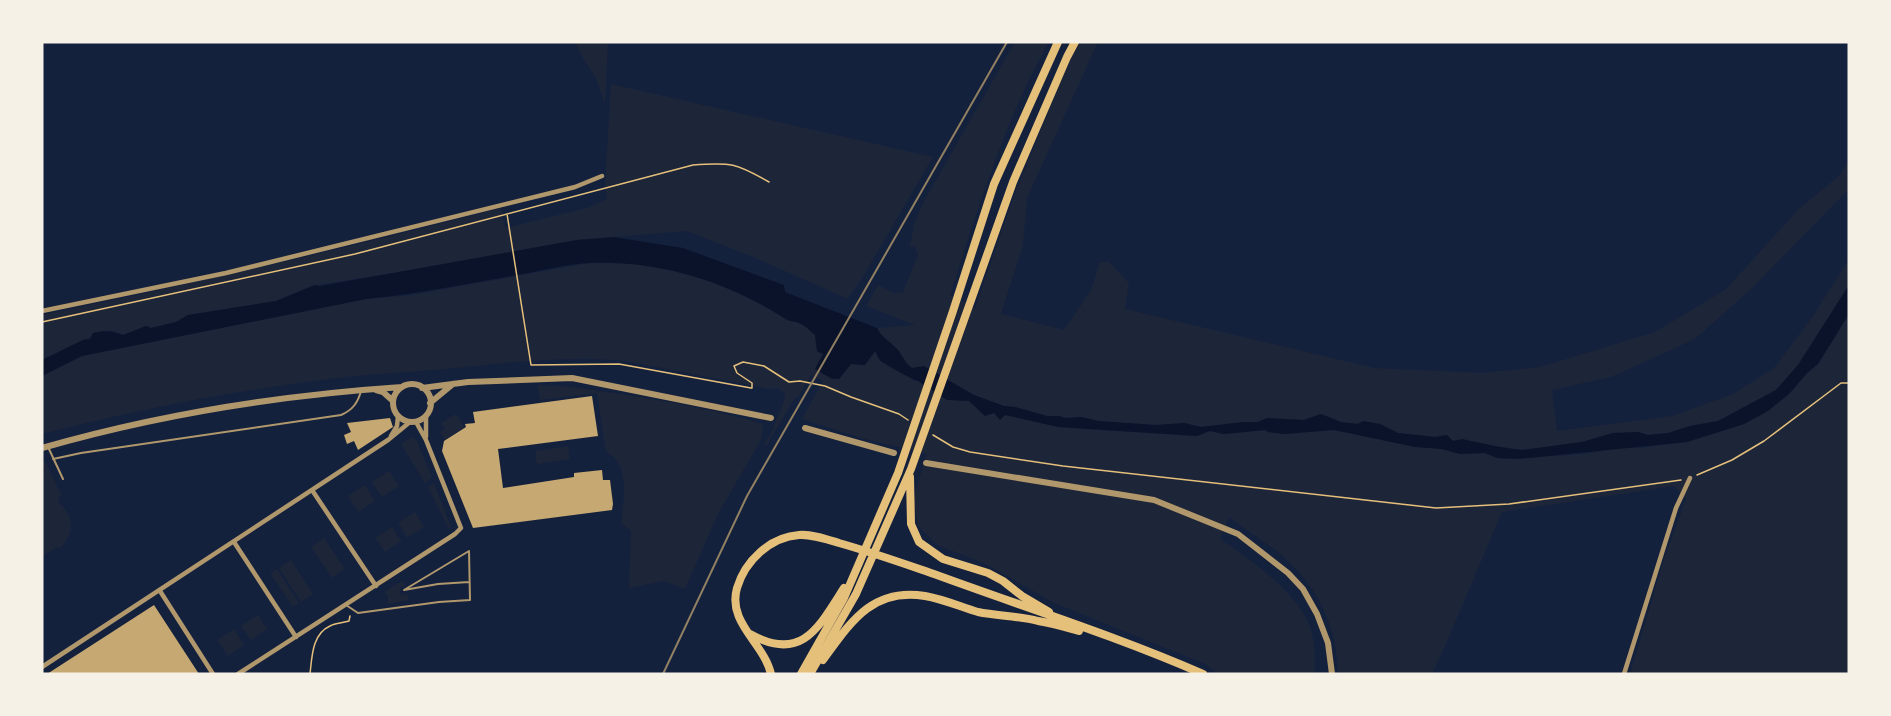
<svg xmlns="http://www.w3.org/2000/svg" width="1891" height="716" font-family="Commissioner,sans-serif">
<style>
.green{fill:#1d2539}
.water{fill:#0b132b}
.building{fill:#c6a872}
.lines{fill:none;stroke-linecap:round;stroke-linejoin:round}
.path{stroke:#e5c07b;stroke-width:1.5}
.service{stroke:#b1986c;stroke-width:2}
.minor{stroke:#b1986c;stroke-width:4.5}
.tertiary{stroke:#b1986c;stroke-width:6}
.trunk{stroke:#e5c07b;stroke-width:8}
.rail{stroke:#918062;stroke-width:2}
</style>
<rect width="100%" height="100%" fill="#14213d"/>
<path class="green" d="M575 42H608L605 104 596 78 581 55Z
M1015 42H1049C1005 118 977 212 950 295L975 308 1015 193 1069 62 1080 42H1098L1027 198 1023 245 1001 314 1064 330 1091 290 1100 262H1109L1129 283 1125 309 1375 368 1482 373 1540 367 1655 332 1725 290 1800 208 1841 174 1849 159V189L1752 288 1695 339 1611 377 1552 390 1557 431 1672 416 1733 394 1774 368 1813 316 1849 259V285L1798 365 1776 390 1718 421 1690 426 1668 433 1648 435 1638 432 1613 433 1582 442 1522 450 1452 441 1447 435 1435 437 1398 433 1380 424 1363 421 1358 424 1341 422 1321 414 1304 420 1267 418 1258 422H1243L1201 427 1184 423 1156 425 1098 421 1082 417 1066 418 1059 416H1047L1015 407 1004 406 974 395 954 384 912 369 905 363 899 351 883 339 877 328 915 325 866 306 878 285 894 293 903 292 918 255 915 246H910L914 224 924 201Z
M611 84 933 157 864 275 848 299 753 257 687 231 577 240 450 264 311 286 276 301 188 315 176 322 151 328 146 326 123 335 111 330 83 340 42 360V315C196 283 349 248 501 208L505 228 587 208 607 199 605 184Z
M589 263C605 264 624 261 640 264 693 274 738 288 784 318 789 322 796 321 801 324 806 326 811 332 815 335L817 351 823 355 815 369 839 379 851 364 865 365 875 351 881 362 903 372 914 381H918L947 399 969 401 985 416 994 413 1083 429 1197 436 1210 431 1224 434 1265 430 1283 434 1334 430 1415 446 1442 449 1460 454 1485 453 1497 458 1508 459 1583 454 1625 447 1639 448 1687 442 1744 424 1789 394 1807 373 1818 364 1849 314V674H1630L1664 559 1686 499 1674 486 1502 512 1445 646 1432 674H1338C1337 630 1321 593 1289 562 1271 545 1248 532 1229 517L1220 539C1249 558 1288 586 1306 618 1315 634 1315 655 1315 673L1218 674 1205 664 1052 602 986 564 937 545 918 526 914 502 916 489 927 454 861 438 802 419 823 381 811 375 799 396 795 398 766 446 764 444 770 436 785 398V394L778 388 770 389 625 361C566 355 506 363 447 369 408 372 368 374 329 379 232 391 136 410 42 434V376L82 356 366 299 411 295Z
M538 385C566 385 592 390 620 394 668 401 716 410 763 424L761 440 718 514 685 589 663 581 629 588 631 531 622 524C622 500 632 467 607 452L605 446 597 393 540 400Z
M456 414 464 427 445 440 440 432 445 429 441 423Z
M412 437 417 441 432 478 425 483 401 444Z
M568 446 570 459 537 464 535 451Z
M43 461 46 463 61 494 58 502C76 518 74 532 60 549L58 547 42 556Z
M389 471 399 486 382 497 372 482Z
M434 483 451 527 449 529 428 487Z
M365 485 375 501 358 512 348 496Z
M415 512 424 527 407 538 398 523Z
M392 527 401 541 385 552 375 538Z
M324 538 345 569 332 578 311 547Z
M291 560 313 594 301 602 279 568Z
M277 569 299 603 293 607 270 573Z
M402 581 405 586 400 587 401 595 407 594 409 600 388 604V595L384 592Z
M258 615 267 629 251 640 241 626Z
M234 629 244 645 228 656 217 640Z"/>
<path class="water" d="M614 237 683 248 784 285 785 292 877 328C882 338 890 341 897 349 903 356 905 363 912 368L924 366 974 395 1004 406 1015 407 1047 416H1059L1066 418 1082 417 1098 421 1156 425 1184 423 1201 427 1243 422H1258L1267 418 1304 420 1321 414 1341 422 1358 424 1363 421 1380 424 1398 433 1435 437 1447 435 1453 441 1462 439 1500 447 1522 450 1582 442 1613 433 1638 432 1648 435 1668 433 1690 426 1718 421 1776 390 1798 365 1849 285V314L1818 364 1807 373 1789 394 1768 411 1744 424 1687 442 1518 459 1497 458 1485 453 1460 454 1442 449 1415 447 1334 430 1283 434 1268 432 1265 430 1224 434 1210 431 1197 436 1058 427 1005 415 1000 420 994 413 985 416 969 401 947 400 918 381C915 381 882 363 880 360 878 358 877 354 875 351L865 365 851 364 839 379H832L815 369 823 354 817 351 815 335C811 332 806 326 801 324 796 321 789 322 784 318 726 281 660 261 591 263 568 264 545 270 523 274 471 283 419 294 366 299L82 356 42 376V360L83 340 90 339 93 333C105 330 112 331 123 335L146 326 151 328 176 322 188 315 276 301 315 285 320 286 577 240Z"/>
<path class="building" d="M592 396 598 436 498 449 503 488 574 477V473L602 470 603 480H610L613 504 612 510 473 528 442 451 444 441 466 427 465 424 475 423 473 412Z
M390 418 393 427 358 450 354 441 347 444 344 435 351 432 347 423Z
M154 605 199 674H47Z"/>
<g class="lines">
<path class="path" d="M507 214 531 365 619 364 751 388
M42 322 355 254 693 165C731 162 736 163 769 182
M752 388V383L737 373 734 366 743 362 764 366 789 382 800 381 825 386 851 397 899 414 908 420
M933 435 953 447 970 452 1063 466 1436 508 1509 504 1681 480
M1697 475 1732 460 1764 441 1841 383H1849
M310 674C312 657 312 634 330 626 335 623 343 623 349 621L350 616"/>
<path class="service" d="M49 449 63 479
M53 459 81 453 341 415C353 410 358 402 361 391
M346 605 358 613 439 602 470 600 469 551 404 590 438 584 469 582"/>
<path class="minor" d="M42 311 226 273 575 187 602 176
M391 436 397 426 398 416
M426 437V415
M312 490 376 586
M234 542 296 637
M160 591 213 674
M42 667 388 440 410 422
M238 674 455 534 461 528 426 440 416 422
M1624 674 1676 508 1690 478"/>
<path class="tertiary" d="M393 403a19 19 0 1 1 38 0a19 19 0 1 1-38 0Z
M422 388 468 382 572 378 771 418
M376 390 383 392 393 401
M430 403 453 384
M805 428 894 453
M42 448C157 415 282 395 402 387
M926 463 1154 500 1238 534 1288 573 1303 589 1317 614 1328 643 1332 674"/>
<path class="trunk" d="M910 477 911 524 919 542 943 559 988 573 1003 581 1022 596 1049 612
M750 634C802 663 819 627 844 588
M823 660C850 623 872 587 925 596 943 599 961 607 978 612 998 616 1019 616 1038 621 1052 623 1065 627 1079 631
M771 674C764 643 727 623 737 588 745 561 770 537 799 535 812 534 826 539 839 543 871 552 902 563 934 574 1024 607 1116 636 1203 674
M801 674 844 598 898 473 953 311 994 184 1058 42
M810 674 856 594 911 469 1013 182 1067 57 1075 42"/>
<path class="rail" d="M663 674 747 496 1007 42"/>
</g>
<rect width="1891" height="716" fill="none" stroke="#f6f1e7" stroke-width="87"/>
</svg>
